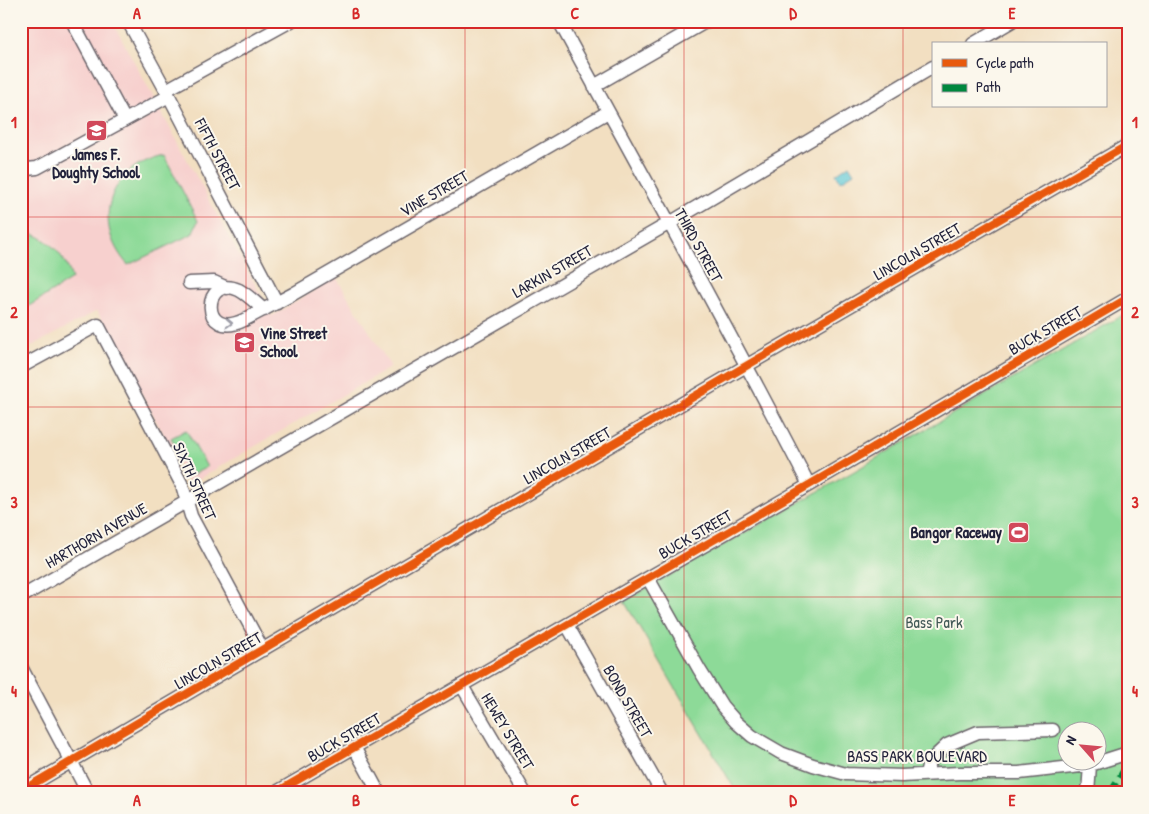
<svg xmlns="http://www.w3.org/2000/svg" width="1149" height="814" font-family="'Patrick Hand',sans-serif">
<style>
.built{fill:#f7d0ce}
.green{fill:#8dda98;stroke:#587e6a;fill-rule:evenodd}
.water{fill:#5cc7d5;stroke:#3f7488}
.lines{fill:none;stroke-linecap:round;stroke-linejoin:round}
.minor-casing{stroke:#6b646a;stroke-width:15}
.minor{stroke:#fff;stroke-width:12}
.quiet{stroke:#00873e;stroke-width:6;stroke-dasharray:12 6;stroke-linecap:butt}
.cycleway-casing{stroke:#fbf7ec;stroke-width:11}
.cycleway{stroke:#e8590c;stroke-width:8}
.oneway{stroke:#9c9ca7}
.grid{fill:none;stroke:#d62828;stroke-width:1;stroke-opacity:0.55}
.labels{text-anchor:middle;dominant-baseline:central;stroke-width:4;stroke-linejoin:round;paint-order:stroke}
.poi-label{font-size:16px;font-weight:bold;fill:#22223b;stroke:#fbf7ec}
.street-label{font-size:16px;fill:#22223b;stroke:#fbf7ec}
.park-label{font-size:16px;fill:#425957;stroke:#fbf7ec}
.neatline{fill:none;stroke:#d62828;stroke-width:2}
.grid-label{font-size:16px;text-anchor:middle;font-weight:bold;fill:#d62828}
</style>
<rect width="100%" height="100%" fill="#fbf7ec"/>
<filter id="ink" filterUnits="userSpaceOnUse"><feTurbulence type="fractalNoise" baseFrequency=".02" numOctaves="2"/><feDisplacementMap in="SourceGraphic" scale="10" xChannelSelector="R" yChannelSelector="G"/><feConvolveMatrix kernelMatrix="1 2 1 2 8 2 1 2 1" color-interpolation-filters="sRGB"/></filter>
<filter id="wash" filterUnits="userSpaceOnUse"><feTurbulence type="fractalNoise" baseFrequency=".0096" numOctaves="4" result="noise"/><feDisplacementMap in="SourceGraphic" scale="20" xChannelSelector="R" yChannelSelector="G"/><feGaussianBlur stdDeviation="1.12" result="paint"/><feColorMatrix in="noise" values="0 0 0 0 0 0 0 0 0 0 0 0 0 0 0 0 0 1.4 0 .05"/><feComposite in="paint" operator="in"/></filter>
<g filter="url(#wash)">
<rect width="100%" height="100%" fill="#f2dfc1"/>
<path class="built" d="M21 21H112L272 316 336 277 391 367 190 484 97 311 21 352Z"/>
<path class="green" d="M164 155 198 221 192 234 128 265C90 223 109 166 164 155Z
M21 230C47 236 65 254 72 279L21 311Z
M1128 312V793H737L624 601 851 473ZM1066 732H1096V762H1066Z
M186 430 207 467 192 475 171 438Z"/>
<path class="water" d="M849 165 854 173 841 181 836 174Z"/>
</g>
<g filter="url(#ink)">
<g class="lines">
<defs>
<path id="minor" d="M72 21 125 120
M128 21 169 96 277 303
M559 21C643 176 729 329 809 485
M973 44 1012 21
M594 86 707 21
M166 90 291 21
M21 167 27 169 37 168 169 96
M189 283 214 282 227 288
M264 310C256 303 248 295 239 290 202 273 199 342 244 320L293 294 608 112
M21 367 98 325 182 485 191 516 263 650
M648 578 699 669 722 706 736 722 752 736 781 753 813 765 846 774 902 776 959 773H1019L1090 765 1128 753
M21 597 668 224 933 67
M567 625 662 793
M21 667 88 793
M462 686 525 793
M354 747 379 793
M926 774 929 762 947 745 978 732 1053 730
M21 791 758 359 1128 145
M275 793 809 485 1128 298
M1088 793 1090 765"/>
</defs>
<use href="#minor" class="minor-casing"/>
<use href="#minor" class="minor"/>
<path class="quiet" d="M1110 793 1123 771 1128 768"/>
<defs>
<path id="cycleway" d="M21 791 758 359 1128 145
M275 793 809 485 1128 298"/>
</defs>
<use href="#cycleway" class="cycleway-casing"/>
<use href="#cycleway" class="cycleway"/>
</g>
<defs><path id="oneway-chevron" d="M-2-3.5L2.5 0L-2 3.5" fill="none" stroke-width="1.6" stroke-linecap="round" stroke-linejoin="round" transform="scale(1.25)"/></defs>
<use class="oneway" href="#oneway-chevron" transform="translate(229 323) rotate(2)"/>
</g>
<path class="grid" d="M246 21V793M465 21V793M684 21V793M903 21V793M21 217H1128M21 407H1128M21 597H1128"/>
<defs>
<symbol id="school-square" viewBox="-11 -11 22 22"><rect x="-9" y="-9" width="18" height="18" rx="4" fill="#d1495b" stroke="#fbf7ec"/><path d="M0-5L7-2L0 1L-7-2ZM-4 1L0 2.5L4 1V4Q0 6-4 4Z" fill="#fff"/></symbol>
<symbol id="stadium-square" viewBox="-11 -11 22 22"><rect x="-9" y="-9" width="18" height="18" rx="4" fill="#d1495b" stroke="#fbf7ec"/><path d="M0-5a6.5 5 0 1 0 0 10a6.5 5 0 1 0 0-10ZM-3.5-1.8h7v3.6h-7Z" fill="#fff"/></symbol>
</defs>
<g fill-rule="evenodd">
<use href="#school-square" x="84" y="118" width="25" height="25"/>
<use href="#school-square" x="232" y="330" width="25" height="25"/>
<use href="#stadium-square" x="1006" y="520" width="25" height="25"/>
</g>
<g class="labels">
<g class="poi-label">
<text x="96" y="154">James F.<tspan x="96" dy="18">Doughty School</tspan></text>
<text x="260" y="333" text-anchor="start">Vine Street<tspan x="260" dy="18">School</tspan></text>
<text x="1002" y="532" text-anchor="end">Bangor Raceway</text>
</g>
<g class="street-label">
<text transform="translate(218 154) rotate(62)">FIFTH STREET</text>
<text transform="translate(434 193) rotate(-30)">VINE STREET</text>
<text transform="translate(699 245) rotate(61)">THIRD STREET</text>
<text transform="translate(917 251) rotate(-30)">LINCOLN STREET</text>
<text transform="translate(552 271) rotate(-30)">LARKIN STREET</text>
<text transform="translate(1045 330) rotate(-30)">BUCK STREET</text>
<text transform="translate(567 455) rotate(-30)">LINCOLN STREET</text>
<text transform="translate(195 481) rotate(66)">SIXTH STREET</text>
<text transform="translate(695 534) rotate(-30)">BUCK STREET</text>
<text transform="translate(96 535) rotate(-30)">HARTHORN AVENUE</text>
<text transform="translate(218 660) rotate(-30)">LINCOLN STREET</text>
<text transform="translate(628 701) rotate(60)">BOND STREET</text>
<text transform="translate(508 731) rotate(59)">HEWEY STREET</text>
<text transform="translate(344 737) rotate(-30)">BUCK STREET</text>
<text x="917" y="756">BASS PARK BOULEVARD</text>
</g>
<g class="park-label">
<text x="934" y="622">Bass Park</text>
</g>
</g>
<rect width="1149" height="814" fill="none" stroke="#fbf7ec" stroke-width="55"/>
<rect x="932" y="42" width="175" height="65" fill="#fbf7ec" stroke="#a4a2a5"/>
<rect x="942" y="59" width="25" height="8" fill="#e8590c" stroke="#a4a2a5"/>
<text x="976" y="68" font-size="15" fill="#22223b">Cycle path</text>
<rect x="942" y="84" width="25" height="8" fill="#00873e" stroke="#a4a2a5"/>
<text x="976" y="92" font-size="15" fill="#22223b">Path</text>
<g transform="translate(1082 746) rotate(297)"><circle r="24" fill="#fbf7ec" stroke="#a4a2a5"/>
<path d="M0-4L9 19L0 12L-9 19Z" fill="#d1495b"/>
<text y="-8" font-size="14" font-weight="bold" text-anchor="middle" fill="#22223b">N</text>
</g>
<rect x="28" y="28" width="1094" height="758" class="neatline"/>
<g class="grid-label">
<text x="137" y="19">A</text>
<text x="356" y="19">B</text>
<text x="575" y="19">C</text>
<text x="793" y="19">D</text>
<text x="1012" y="19">E</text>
<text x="14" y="128">1</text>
<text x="1135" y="128">1</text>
<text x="14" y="318">2</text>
<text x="1135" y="318">2</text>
<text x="14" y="508">3</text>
<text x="1135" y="508">3</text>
<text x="14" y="697">4</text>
<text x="1135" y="697">4</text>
<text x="137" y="806">A</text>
<text x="356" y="806">B</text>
<text x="575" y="806">C</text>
<text x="793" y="806">D</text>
<text x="1012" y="806">E</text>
</g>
</svg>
